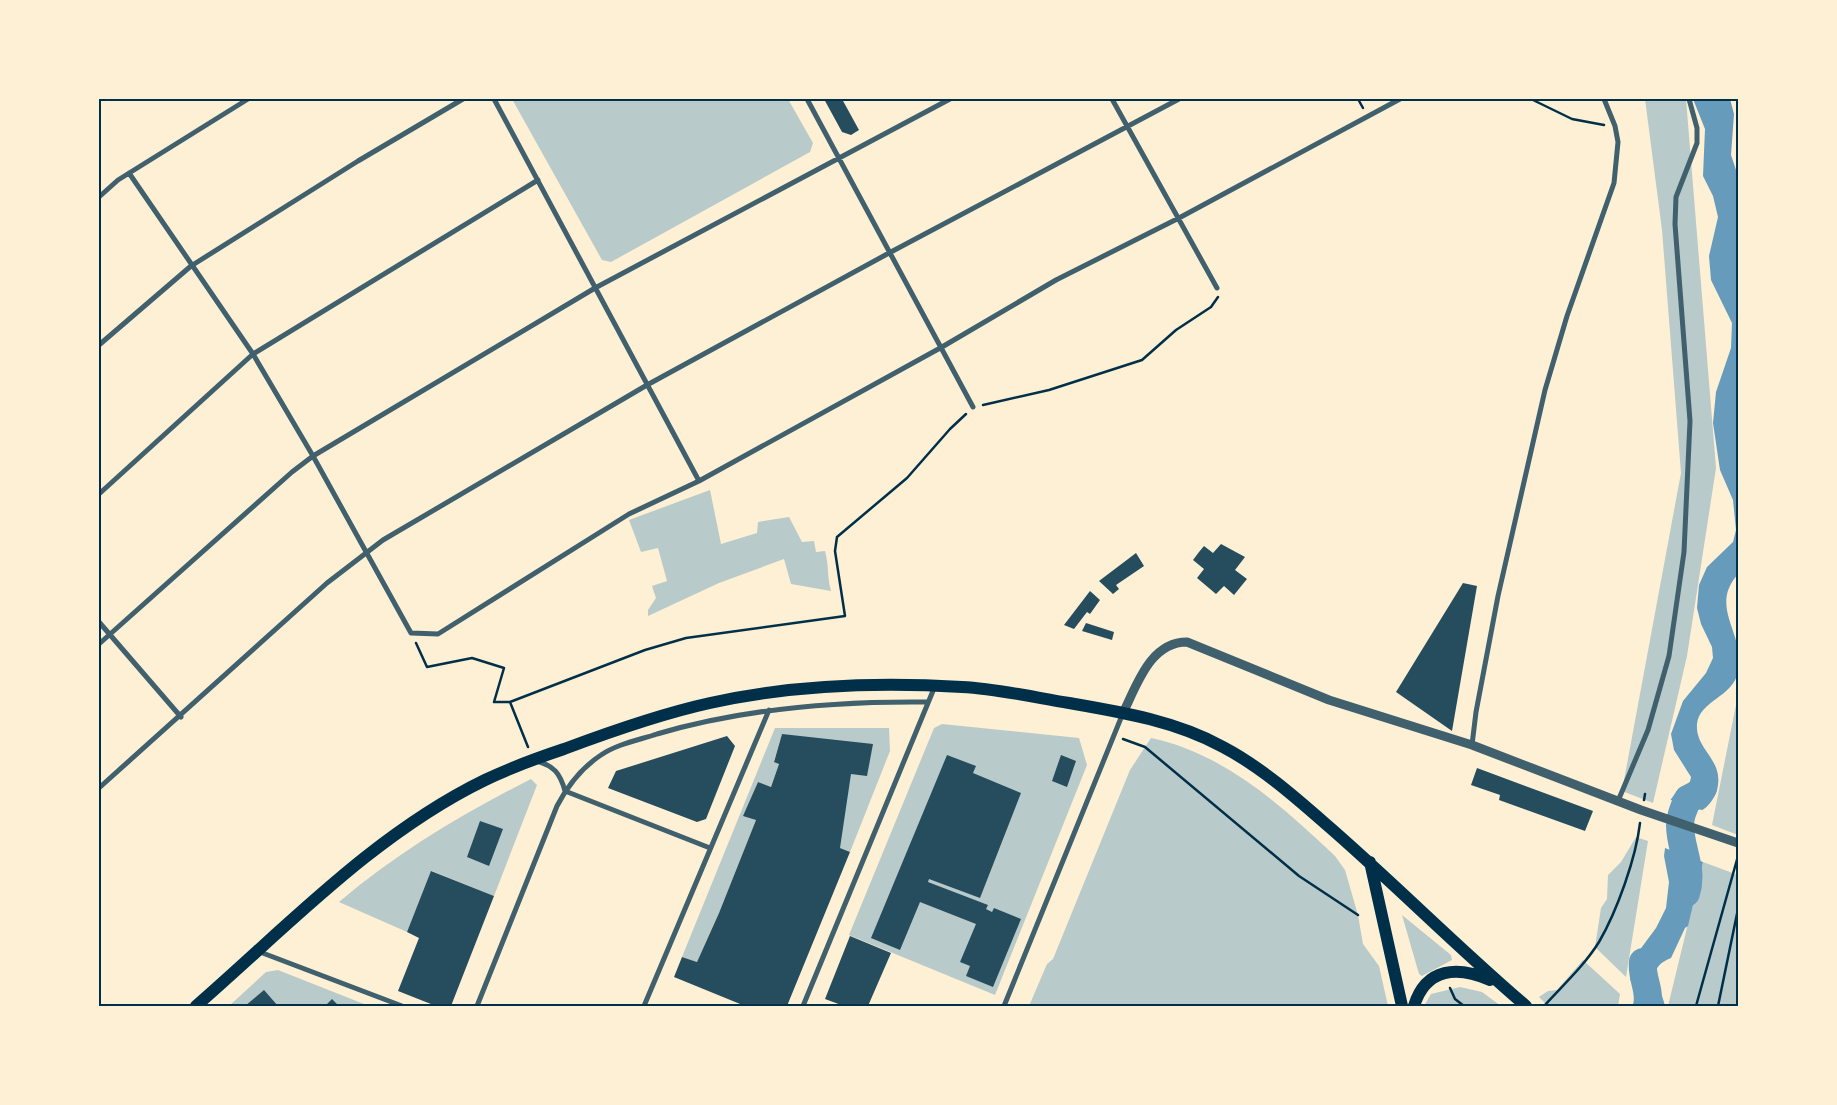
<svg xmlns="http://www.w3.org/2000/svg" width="1837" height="1105" font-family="'Roboto Serif',serif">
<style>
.green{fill:#b9caca}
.water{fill:#669bbc}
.pier{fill:#fdf0d5}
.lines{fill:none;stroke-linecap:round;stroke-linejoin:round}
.river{stroke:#669bbc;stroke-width:28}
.building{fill:#264d5e}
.path{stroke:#003049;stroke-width:2.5}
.minor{stroke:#3f606c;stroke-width:5}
.tertiary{stroke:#3f606c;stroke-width:9}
.primary{stroke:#003049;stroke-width:12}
.neatline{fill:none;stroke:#003049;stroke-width:2}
</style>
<rect width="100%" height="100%" fill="#fdf0d5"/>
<path class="green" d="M512 99H788L813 143 810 152 611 262 602 260Z
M1645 99H1686L1716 468 1687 656 1653 803 1622 791 1681 473 1662 230Z
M710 490 721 544 757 533 758 522 789 517 802 542 814 541 816 552 825 551C829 565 827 577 831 591L791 584 784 559 719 583 648 616V610L656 598 652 586 667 581 658 548 641 552 629 520Z
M1738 695V835L1712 825Z
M942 724 1079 738 1087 765 995 995 849 935 934 728Z
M775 728H889L890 751 850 852 840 848 782 734 774 761 779 764 771 787 758 782 744 815 756 820 719 913 697 962 682 957Z
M1151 738C1224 753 1282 806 1335 856L1345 870 1358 915 1363 944 1379 966 1388 1006H1029L1047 964 1053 959 1130 770Z
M531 779 537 785 494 896 432 871 407 932 339 902C398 852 462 814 531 779Z
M1636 837 1648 841 1626 977 1595 947 1601 908 1607 899 1608 875 1621 862Z
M1703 862 1738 875V1006H1668Z
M1402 915 1451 955 1452 960 1422 976 1419 974Z
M1583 960 1620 994 1618 1006H1548L1539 997 1548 991 1557 990Z
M278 970 369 1006H229L266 972Z
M1460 987 1482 992 1501 1006H1424L1431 994Z"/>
<path class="water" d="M1693 99H1730L1734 114 1731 155 1738 176V574C1708 608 1746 633 1738 672 1733 697 1699 701 1697 724 1695 751 1725 759 1717 790 1714 799 1709 806 1701 811L1669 802 1679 788 1690 782 1691 777 1674 750 1671 734 1683 701 1706 673 1713 658 1712 647 1701 624 1697 608 1699 585 1707 567 1733 542 1736 530 1733 500 1720 470 1713 423 1716 392 1731 348 1732 323 1711 280 1709 256 1718 217 1713 196 1703 176 1705 129Z
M1665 848 1703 862 1688 926 1685 928 1671 958C1643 969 1661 986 1665 1006H1658L1630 980 1636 955 1656 928 1666 908 1669 882 1664 856Z"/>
<path class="pier" d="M1668 799 1705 811 1690 819 1665 810Z"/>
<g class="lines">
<path class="river" d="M1686 893C1694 869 1680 849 1680 825 1680 816 1684 807 1688 799L1696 796 1703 788
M1643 962C1641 978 1651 990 1647 1006"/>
</g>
<path class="building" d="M824 99H842L859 130 851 135 842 132Z
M1221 544 1245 557 1235 570 1247 579 1234 595 1224 586 1216 594 1197 578 1204 569 1193 560 1199 552 1204 546 1213 553Z
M1136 553 1144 566 1116 585 1119 589 1113 594 1099 581Z
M1463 583 1477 586 1452 731 1396 692Z
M1090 591 1100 600 1090 614 1087 612 1074 629 1064 625Z
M1086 623 1114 632 1112 640 1082 631Z
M782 734 873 744 867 776 851 774 840 848 850 852 787 1006H745L674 977 682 957 697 962 719 913 756 820 743 816 758 782 771 787 779 764 774 762Z
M727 736 735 746 706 819 697 822 608 788 616 771Z
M947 755 976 766 973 773 1021 793 980 898 929 879 928 882 988 905 986 909 992 912 994 908 1021 919 993 987 966 976 970 966 960 962 976 924 920 902 900 950 871 938Z
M1061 755 1076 761 1067 787 1052 781Z
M1477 768 1593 811 1585 831 1499 800 1500 795 1471 785Z
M480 821 503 829 489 866 467 857Z
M431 871 494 896 451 1006H436L398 991 419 938 407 932Z
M850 936 891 953 868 1006H844L825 999Z
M264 990 278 1006H245Z
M332 999 339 1006H325Z"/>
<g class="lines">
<path class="path" d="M1358 99 1363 108
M1535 99 1533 100 1572 119 1604 125
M983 405 1049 390 1142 360 1176 330 1211 307 1218 297
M416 643 427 667 472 658 504 668 494 702H510L645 650 686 638 845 616 835 551 837 537 907 478 950 429 966 414
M510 702 528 747
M1123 739 1145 747 1299 876 1358 915
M1644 800 1645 794
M1450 988 1455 999 1464 1006
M1544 1006C1563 985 1584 966 1599 942 1617 911 1636 858 1640 823
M1696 1006 1738 856
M1718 1006 1738 909"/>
<path class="minor" d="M494 99 699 481
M807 99 973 407
M1112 99 1217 288
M129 173 253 354 313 456 411 633 438 634 629 514 699 481 942 347 1056 280 1179 218 1400 99
M99 197 118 180 248 99
M99 345 191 266 358 161 463 99
M99 494 253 354 538 180
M99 622 181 717
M99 644 292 472 313 456 595 288 950 99
M1472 745 1476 712 1498 596 1545 390 1567 316 1614 183 1618 142 1615 126 1604 99
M537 761C554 766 560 773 565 791
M99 788 327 583 383 540 647 385 889 253 1179 99
M565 791 710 848
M1618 801 1648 730 1669 656 1684 552 1690 421 1675 224 1676 197 1697 143V128L1689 99
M260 952 402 1006
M477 1006 557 806C568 785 581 768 601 755 617 744 639 740 657 734 745 708 836 701 927 702
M644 1006 769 710
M803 1006 935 686
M1004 1006 1123 713"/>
<path class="tertiary" d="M1123 713C1137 685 1150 642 1187 642L1329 700 1472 745 1641 810 1738 843"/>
<path class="primary" d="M1370 862 1402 1006
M196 1006C287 927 374 834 485 780 510 768 537 758 564 749 612 731 660 714 710 703 791 685 880 682 962 687 998 689 1033 697 1069 703 1121 712 1176 721 1223 747 1261 767 1295 797 1327 825 1395 884 1458 948 1526 1006
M1414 1006C1426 967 1458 966 1490 980"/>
</g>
<rect width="1837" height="1105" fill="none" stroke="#fdf0d5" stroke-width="200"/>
<rect x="100" y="100" width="1637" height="905" class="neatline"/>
</svg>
